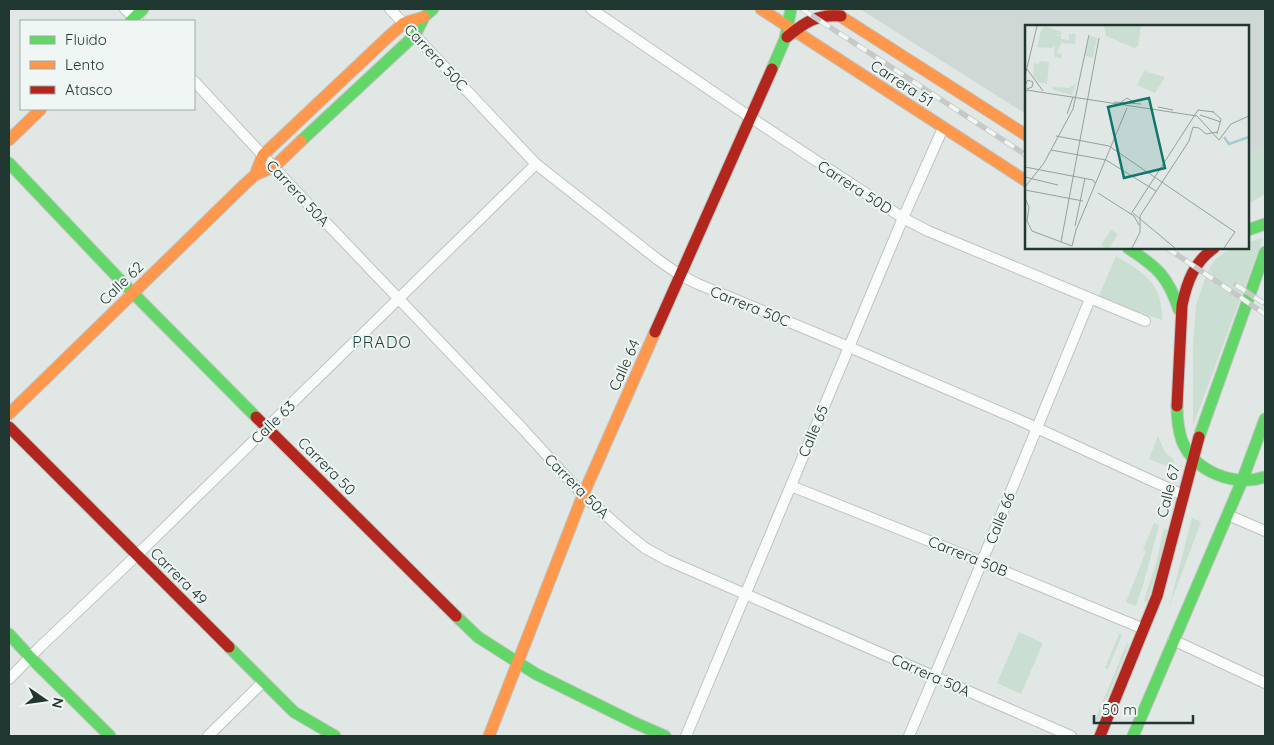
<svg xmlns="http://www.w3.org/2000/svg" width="1274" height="745" font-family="Quicksand,sans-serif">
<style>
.built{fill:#cfd8d4}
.green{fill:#cadfd1}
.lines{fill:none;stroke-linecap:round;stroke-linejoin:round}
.street-casing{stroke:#bec3c1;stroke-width:12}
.fast-casing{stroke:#bec4c2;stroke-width:13}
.slow-casing{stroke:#bec4c2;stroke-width:13}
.jam-casing{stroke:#bec4c2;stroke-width:13}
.street{stroke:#fafbfb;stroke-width:10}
.fast{stroke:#63d668;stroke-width:11}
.slow{stroke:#ff974d;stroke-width:11}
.jam{stroke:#b3261e;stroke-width:11}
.rail-casing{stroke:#c5c9c8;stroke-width:5.5}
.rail{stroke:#eff6f3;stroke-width:4;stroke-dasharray:11;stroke-linecap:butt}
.labels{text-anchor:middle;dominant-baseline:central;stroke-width:4;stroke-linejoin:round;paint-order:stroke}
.street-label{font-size:15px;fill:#213832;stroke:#eff6f3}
.neighbourhood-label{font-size:16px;letter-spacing:1px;fill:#1e483f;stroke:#eff6f3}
.inset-river{fill:none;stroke:#a3ccd3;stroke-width:2.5}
.inset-road{fill:none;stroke:#94a19d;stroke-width:1}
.view{fill:#0f766e;fill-opacity:0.15;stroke:#0f766e;stroke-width:2.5}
.inset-edge{fill:none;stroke:#213832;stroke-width:2.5}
</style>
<rect width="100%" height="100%" fill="#e1e7e4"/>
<path class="built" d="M860 9H1265V145L1248 155V26H1026V114Z"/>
<path class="green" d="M1265 145V194L1248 204V155Z
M1263 238 1193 426V345L1196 305 1207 273 1214 260 1225 252 1234 248H1248V242Z
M1116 256C1144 273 1163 283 1162 320L1098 298Z
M1158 436 1165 452 1174 460 1171 467H1169L1149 459Z
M1192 518 1201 522 1169 607Z
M1154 523 1159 525 1143 585 1136 606 1126 602 1146 551 1143 550Z
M1164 529H1167L1159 564 1147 602 1144 601 1156 563Z
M1019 632 1043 643 1021 694 997 683Z
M1119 634 1122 635 1108 669 1105 668Z
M1127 643 1129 644 1098 721 1095 720Z"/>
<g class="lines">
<defs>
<path id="street" d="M125 9 138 21
M390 9 536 164 657 259 680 275 698 284 849 347 1017 419 1183 495
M591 9 750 117 903 218 928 231 1145 321
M194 81 293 188 522 428 583 495 624 531 645 548 667 560 1071 736
M791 486 967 556 1144 629
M1228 515 1265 531
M1173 640 1265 683
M9 679 40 647 137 555 536 164
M208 736 264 681
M686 736 903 218 943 128
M909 736 948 644 1090 299"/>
<path id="fast" d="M131 21 143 9
M772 69 785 39 791 9
M301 141 415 35 424 17 433 9
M9 163 123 283 256 417
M1248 230 1265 224
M1128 248C1157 267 1168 276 1179 310
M1177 406C1177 418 1178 429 1182 441 1195 472 1234 487 1265 477
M1199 437 1265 252
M456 616 478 637 536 674 635 723 665 736
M9 634 31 658 110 736
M229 647 294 712 335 736
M1133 736 1242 481 1265 419"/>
<path id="slow" d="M761 9 1026 181
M829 9 1026 135
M9 140 41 109
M255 175 263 155 388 37 404 23 424 17
M9 414 244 185 255 175 274 167 301 141
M489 736 583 495 655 332"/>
<path id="jam" d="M787 37C805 22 817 14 841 16
M655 332 772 69
M1177 406 1182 305C1187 282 1194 262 1214 248
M256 417 456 616
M9 427 229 647
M1100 736 1157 596 1199 437"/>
</defs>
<use href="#street" class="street-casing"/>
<use href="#fast" class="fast-casing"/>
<use href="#slow" class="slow-casing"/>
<use href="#jam" class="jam-casing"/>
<use href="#street" class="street"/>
<use href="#fast" class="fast"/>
<use href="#slow" class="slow"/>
<use href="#jam" class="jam"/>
<defs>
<path id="rail" d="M802 9 1026 155
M1167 248 1265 314
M1236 285 1265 304"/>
</defs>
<use href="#rail" class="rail-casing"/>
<use href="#rail" class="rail"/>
</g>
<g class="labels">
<g class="street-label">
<text transform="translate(436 57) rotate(47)">Carrera 50C</text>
<text transform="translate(902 83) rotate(33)">Carrera 51</text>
<text transform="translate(855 187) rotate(33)">Carrera 50D</text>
<text transform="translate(298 193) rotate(47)">Carrera 50A</text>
<text transform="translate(121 283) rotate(-44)">Calle 62</text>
<text transform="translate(750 306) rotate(22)">Carrera 50C</text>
<text transform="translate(624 365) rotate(-66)">Calle 64</text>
<text transform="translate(273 422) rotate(-44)">Calle 63</text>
<text transform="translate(813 431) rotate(-67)">Calle 65</text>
<text transform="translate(327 466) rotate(45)">Carrera 50</text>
<text transform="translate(577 486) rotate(45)">Carrera 50A</text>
<text transform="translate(1168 491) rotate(-76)">Calle 67</text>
<text transform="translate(1000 518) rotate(-68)">Calle 66</text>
<text transform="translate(968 556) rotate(22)">Carrera 50B</text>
<text transform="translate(179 576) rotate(45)">Carrera 49</text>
<text transform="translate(931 675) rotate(24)">Carrera 50A</text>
</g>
<g class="neighbourhood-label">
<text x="382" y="342">PRADO</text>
</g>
</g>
<g transform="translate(1025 25)">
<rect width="224" height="224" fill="#e1e7e4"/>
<path d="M20 1 37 7 36 10H30L36 11V14L44 15V9H51L50 19 36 18 32 28 37 29 36 34 29 31 30 20 27 23 12 22 16 5ZM79 1H116L113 21 109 23 81 11ZM65 11 72 13 68 33 60 31ZM15 36 24 37 22 59 13 57 8 50 9 38 14 39ZM119 46 140 52 130 68 112 60ZM51 57 47 70 28 65V62L45 63ZM86 205 93 209 84 223H81L76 220Z" fill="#cadfd1"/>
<path class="inset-river" d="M199 112 204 119 224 112"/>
<path class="inset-road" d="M2 44 18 66M0 51 12 1M0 60 3 55 8 57 7 62 2 64M1 65 172 91 194 115 206 99 224 91M89 77 116 79M96 77 102 73 110 78M133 82 148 85M187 86 196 94 192 109M42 89 48 72M175 90 196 97M31 111 84 121 210 207 199 223M26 125 81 135 131 166M0 142 68 155 70 158M0 152 33 160M0 162 19 138 48 84 64 10M0 165 58 176M73 168 109 191 114 200M0 173 4 182 2 196 7 206 47 221M108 188 150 223M106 189 173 85 189 87M50 201 60 153M36 217 74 13M47 221 51 205 102 83M107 223 115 207V191L164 116 168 102 174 103 181 109 192 107"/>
<path class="view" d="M124 73 140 143 99 153 83 82Z"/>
<rect width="224" height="224" class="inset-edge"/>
</g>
<rect width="1274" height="745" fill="none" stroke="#213832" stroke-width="20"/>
<rect x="20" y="20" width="175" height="90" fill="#eff6f3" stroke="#9daaa6"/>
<rect x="30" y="36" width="25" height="8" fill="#63d668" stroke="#9daaa6"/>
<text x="65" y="45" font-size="15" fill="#213832">Fluido</text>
<rect x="30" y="61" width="25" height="8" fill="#ff974d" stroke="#9daaa6"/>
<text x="65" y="70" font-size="15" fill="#213832">Lento</text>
<rect x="30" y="86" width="25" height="8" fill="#b3261e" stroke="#9daaa6"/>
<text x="65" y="95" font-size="15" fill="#213832">Atasco</text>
<g transform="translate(45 700) rotate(103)" stroke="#eff6f3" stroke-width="4" paint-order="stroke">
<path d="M0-4L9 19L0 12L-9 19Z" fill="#213832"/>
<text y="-8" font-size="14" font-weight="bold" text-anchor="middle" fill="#213832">N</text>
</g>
<path d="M1094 715v8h99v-8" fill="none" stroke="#213832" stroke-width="2.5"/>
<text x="1102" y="715" font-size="15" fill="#213832" stroke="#eff6f3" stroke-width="4" paint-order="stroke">50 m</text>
</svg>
